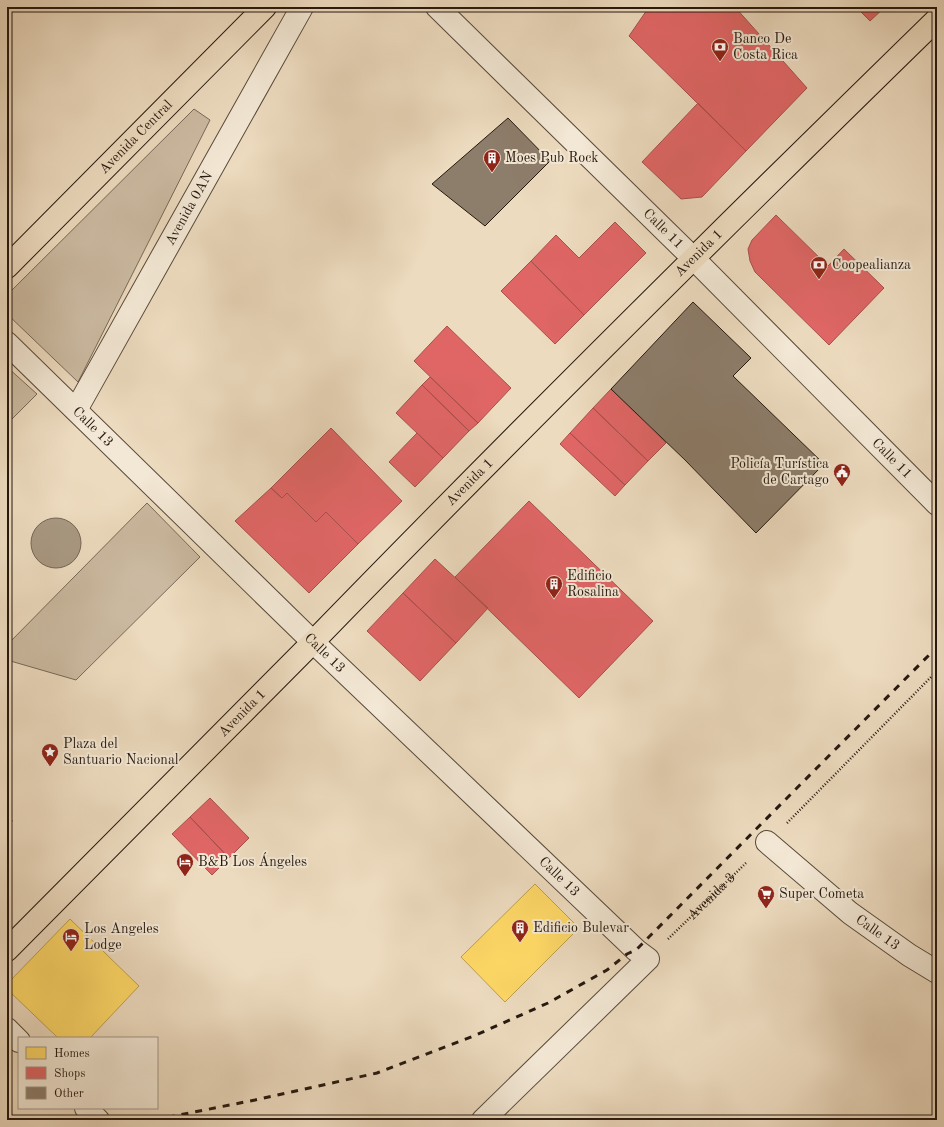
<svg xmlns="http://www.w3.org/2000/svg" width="944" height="1127" font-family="'Old Standard TT',serif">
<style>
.green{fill:#cbbaa1;stroke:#786958}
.water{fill:#a99983;stroke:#756555}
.homes{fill:#ffd966;stroke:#be9f4c}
.shops{fill:#e06666;stroke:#a84f4c}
.building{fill:#8d7d6b;stroke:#26180f}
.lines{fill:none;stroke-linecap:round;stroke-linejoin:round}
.minor-casing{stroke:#58493b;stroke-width:24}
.primary-casing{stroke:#26180f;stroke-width:24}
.path{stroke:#26180f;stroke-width:2.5;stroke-dasharray:1 2;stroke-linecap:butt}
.minor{stroke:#f3e8d5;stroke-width:22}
.primary{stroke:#eddbbf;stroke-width:22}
.rail{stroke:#26180f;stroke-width:3;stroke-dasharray:7 7;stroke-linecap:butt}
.labels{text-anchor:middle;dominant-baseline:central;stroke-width:4;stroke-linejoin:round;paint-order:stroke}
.poi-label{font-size:14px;fill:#26180f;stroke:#f3e8d5;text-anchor:start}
.street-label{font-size:14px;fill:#26180f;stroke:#f3e8d5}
</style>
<rect width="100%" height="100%" fill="#eddbbf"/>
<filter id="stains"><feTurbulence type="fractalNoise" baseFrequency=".005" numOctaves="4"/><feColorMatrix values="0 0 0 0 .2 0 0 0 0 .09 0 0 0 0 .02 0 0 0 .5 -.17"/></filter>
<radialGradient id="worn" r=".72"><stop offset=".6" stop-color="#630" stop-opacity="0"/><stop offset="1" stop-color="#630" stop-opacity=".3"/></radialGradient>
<path class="green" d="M194 109 210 120 78 382 7 314V295Z
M7 367 37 394 7 424Z
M147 503 200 557 76 680 7 660V645Z"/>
<path class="water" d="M31 543a25 25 0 1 1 50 0a25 25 0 1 1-50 0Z"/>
<path class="homes" d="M535 884 579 928 505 1002 461 957Z
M70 919 139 986 90 1038H58L7 989V984Z"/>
<path class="shops" d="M649 7H735L807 88 746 151 629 36Z
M856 7H885L870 21Z
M698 103 746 151 702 197 681 199 642 162Z
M776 215 828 266 844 249 884 288 829 345 755 272 750 261 748 249 752 240Z
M615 222 646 253 584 315 531 261 556 235 579 258Z
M531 261 584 315 555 344 501 291Z
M447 326 511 388 478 423 414 361Z
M430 377 478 423 469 431 422 385Z
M422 385 469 431 443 458 396 413Z
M611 389 666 443 648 461 593 408Z
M593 408 648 461 625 485 570 433Z
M331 428 402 501 358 544 326 512 316 522 287 493 282 498 271 488Z
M417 433 443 458 415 487 389 462Z
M570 433 625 485 615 496 560 444Z
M271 488 282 498 287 493 316 522 326 512 358 544 309 593 235 521Z
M529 501 653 621 579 698 455 577Z
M435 559 488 608 456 643 403 593Z
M403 593 456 643 420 681 367 631Z
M210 798 249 838 229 858 190 817Z
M190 817 229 858 212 875 172 834Z"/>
<path class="building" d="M508 118 550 161 485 226 432 184Z
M693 302 751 358 733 376 824 464 756 533 685 460 611 389Z
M7 819 12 820 7 842Z"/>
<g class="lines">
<defs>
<g id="minor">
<path id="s2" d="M437 7 693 258 937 504"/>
<path id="s3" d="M7 343 313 642 636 950 648 959 483 1120"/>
<path id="s4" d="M76 410 302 7"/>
<path id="s5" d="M767 842 850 913 909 955 937 972"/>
<path d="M7 1029 19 1041"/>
<path d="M86 1108 98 1120"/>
</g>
<g id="primary">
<path id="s6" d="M7 267 265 7"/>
<path id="s7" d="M7 950 310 645 313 642C518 431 727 224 937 19"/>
</g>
</defs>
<use href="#minor" class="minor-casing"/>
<use href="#primary" class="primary-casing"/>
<g class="path">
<path d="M787 823 937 671"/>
<path id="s1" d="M668 939 746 863"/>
</g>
<use href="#minor" class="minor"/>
<use href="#primary" class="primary"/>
<path class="rail" d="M154 1120 255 1100 377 1073 476 1035 548 1003 607 970 627 954 636 950 937 647"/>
</g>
<defs>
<symbol id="bank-pin" viewBox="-11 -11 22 30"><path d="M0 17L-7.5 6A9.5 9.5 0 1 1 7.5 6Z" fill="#8f2418" stroke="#f3e8d5"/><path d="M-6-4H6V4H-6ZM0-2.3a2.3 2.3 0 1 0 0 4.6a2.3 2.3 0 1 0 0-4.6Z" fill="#fff"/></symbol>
<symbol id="building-pin" viewBox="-11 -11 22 30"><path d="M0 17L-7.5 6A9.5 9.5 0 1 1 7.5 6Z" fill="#8f2418" stroke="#f3e8d5"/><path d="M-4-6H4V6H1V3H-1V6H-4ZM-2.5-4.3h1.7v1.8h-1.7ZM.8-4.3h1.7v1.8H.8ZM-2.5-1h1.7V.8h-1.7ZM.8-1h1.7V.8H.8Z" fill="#fff"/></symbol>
<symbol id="civic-pin" viewBox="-11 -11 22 30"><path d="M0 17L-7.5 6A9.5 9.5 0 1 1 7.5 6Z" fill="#8f2418" stroke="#f3e8d5"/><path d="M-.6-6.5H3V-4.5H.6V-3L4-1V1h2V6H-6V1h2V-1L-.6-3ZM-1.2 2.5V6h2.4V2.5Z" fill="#fff"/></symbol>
<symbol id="sight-pin" viewBox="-11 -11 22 30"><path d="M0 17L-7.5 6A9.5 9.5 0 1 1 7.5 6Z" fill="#8f2418" stroke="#f3e8d5"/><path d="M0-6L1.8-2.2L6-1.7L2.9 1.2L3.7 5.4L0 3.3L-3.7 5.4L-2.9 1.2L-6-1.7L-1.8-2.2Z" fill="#fff"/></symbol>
<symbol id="hotel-pin" viewBox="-11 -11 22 30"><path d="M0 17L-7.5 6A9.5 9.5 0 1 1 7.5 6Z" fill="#8f2418" stroke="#f3e8d5"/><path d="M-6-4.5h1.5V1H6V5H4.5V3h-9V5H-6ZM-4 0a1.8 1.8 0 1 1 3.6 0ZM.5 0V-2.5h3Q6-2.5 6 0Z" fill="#fff"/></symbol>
<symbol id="supermarket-pin" viewBox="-11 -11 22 30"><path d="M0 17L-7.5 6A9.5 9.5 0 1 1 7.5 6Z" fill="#8f2418" stroke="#f3e8d5"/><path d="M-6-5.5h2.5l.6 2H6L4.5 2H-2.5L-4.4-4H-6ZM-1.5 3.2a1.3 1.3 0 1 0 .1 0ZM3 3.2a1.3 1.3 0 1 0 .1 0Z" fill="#fff"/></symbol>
</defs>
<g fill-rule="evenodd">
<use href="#bank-pin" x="710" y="37" width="20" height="27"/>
<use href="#building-pin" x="482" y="148" width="20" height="27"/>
<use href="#bank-pin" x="809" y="255" width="20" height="27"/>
<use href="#civic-pin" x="832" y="462" width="20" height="27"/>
<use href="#building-pin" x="544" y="574" width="20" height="27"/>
<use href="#sight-pin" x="40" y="742" width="20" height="27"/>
<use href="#hotel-pin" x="175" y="852" width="20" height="27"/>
<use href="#supermarket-pin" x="756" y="884" width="20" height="27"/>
<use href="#building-pin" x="510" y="918" width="20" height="27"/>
<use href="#hotel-pin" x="61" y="927" width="20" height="27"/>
</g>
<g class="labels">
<g class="poi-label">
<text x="733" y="39">Banco De<tspan x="733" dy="16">Costa Rica</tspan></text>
<text x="505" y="158">Moes Pub Rock</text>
<text x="832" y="265">Coopealianza</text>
<text x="829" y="464" text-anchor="end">Policía Turística<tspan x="829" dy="16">de Cartago</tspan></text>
<text x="567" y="576">Edificio<tspan x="567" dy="16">Rosalina</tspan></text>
<text x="63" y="744">Plaza del<tspan x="63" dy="16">Santuario Nacional</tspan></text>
<text x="198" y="862">B&amp;B Los Ángeles</text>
<text x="779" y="894">Super Cometa</text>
<text x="533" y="928">Edificio Bulevar</text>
<text x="84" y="929">Los Angeles<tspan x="84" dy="16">Lodge</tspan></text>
</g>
<g class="street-label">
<text stroke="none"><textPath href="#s6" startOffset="183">Avenida Central</textPath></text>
<text stroke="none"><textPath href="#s4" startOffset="231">Avenida 0AN</textPath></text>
<text stroke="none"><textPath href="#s2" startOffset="317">Calle 11</textPath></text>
<text stroke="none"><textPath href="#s7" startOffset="982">Avenida 1</textPath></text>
<text stroke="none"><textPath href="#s3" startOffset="120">Calle 13</textPath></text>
<text stroke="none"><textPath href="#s2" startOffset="641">Calle 11</textPath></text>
<text stroke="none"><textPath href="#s7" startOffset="658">Avenida 1</textPath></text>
<text stroke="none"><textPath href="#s3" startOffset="444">Calle 13</textPath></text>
<text stroke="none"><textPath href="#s7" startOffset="334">Avenida 1</textPath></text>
<text stroke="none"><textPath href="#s3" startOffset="768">Calle 13</textPath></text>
<text stroke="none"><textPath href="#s1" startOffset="61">Avenida 3</textPath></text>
<text stroke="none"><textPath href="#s5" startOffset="143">Calle 13</textPath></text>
</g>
</g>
<rect width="944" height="1127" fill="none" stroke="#eddbbf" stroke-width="24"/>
<rect x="8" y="8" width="928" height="1111" fill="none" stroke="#26180f" stroke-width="2"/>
<rect x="12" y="12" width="920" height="1103" fill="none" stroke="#26180f"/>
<rect x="18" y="1037" width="140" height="72" fill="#f3e8d5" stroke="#a19586"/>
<rect x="26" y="1047" width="20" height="12" fill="#ffd966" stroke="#a19586"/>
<text x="54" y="1057" font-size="12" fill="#26180f">Homes</text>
<rect x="26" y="1067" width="20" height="12" fill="#e06666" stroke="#a19586"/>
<text x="54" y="1077" font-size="12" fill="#26180f">Shops</text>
<rect x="26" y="1087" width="20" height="12" fill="#8d7d6b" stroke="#a19586"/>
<text x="54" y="1097" font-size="12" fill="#26180f">Other</text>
<rect width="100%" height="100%" filter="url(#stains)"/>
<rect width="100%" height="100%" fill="url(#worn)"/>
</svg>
